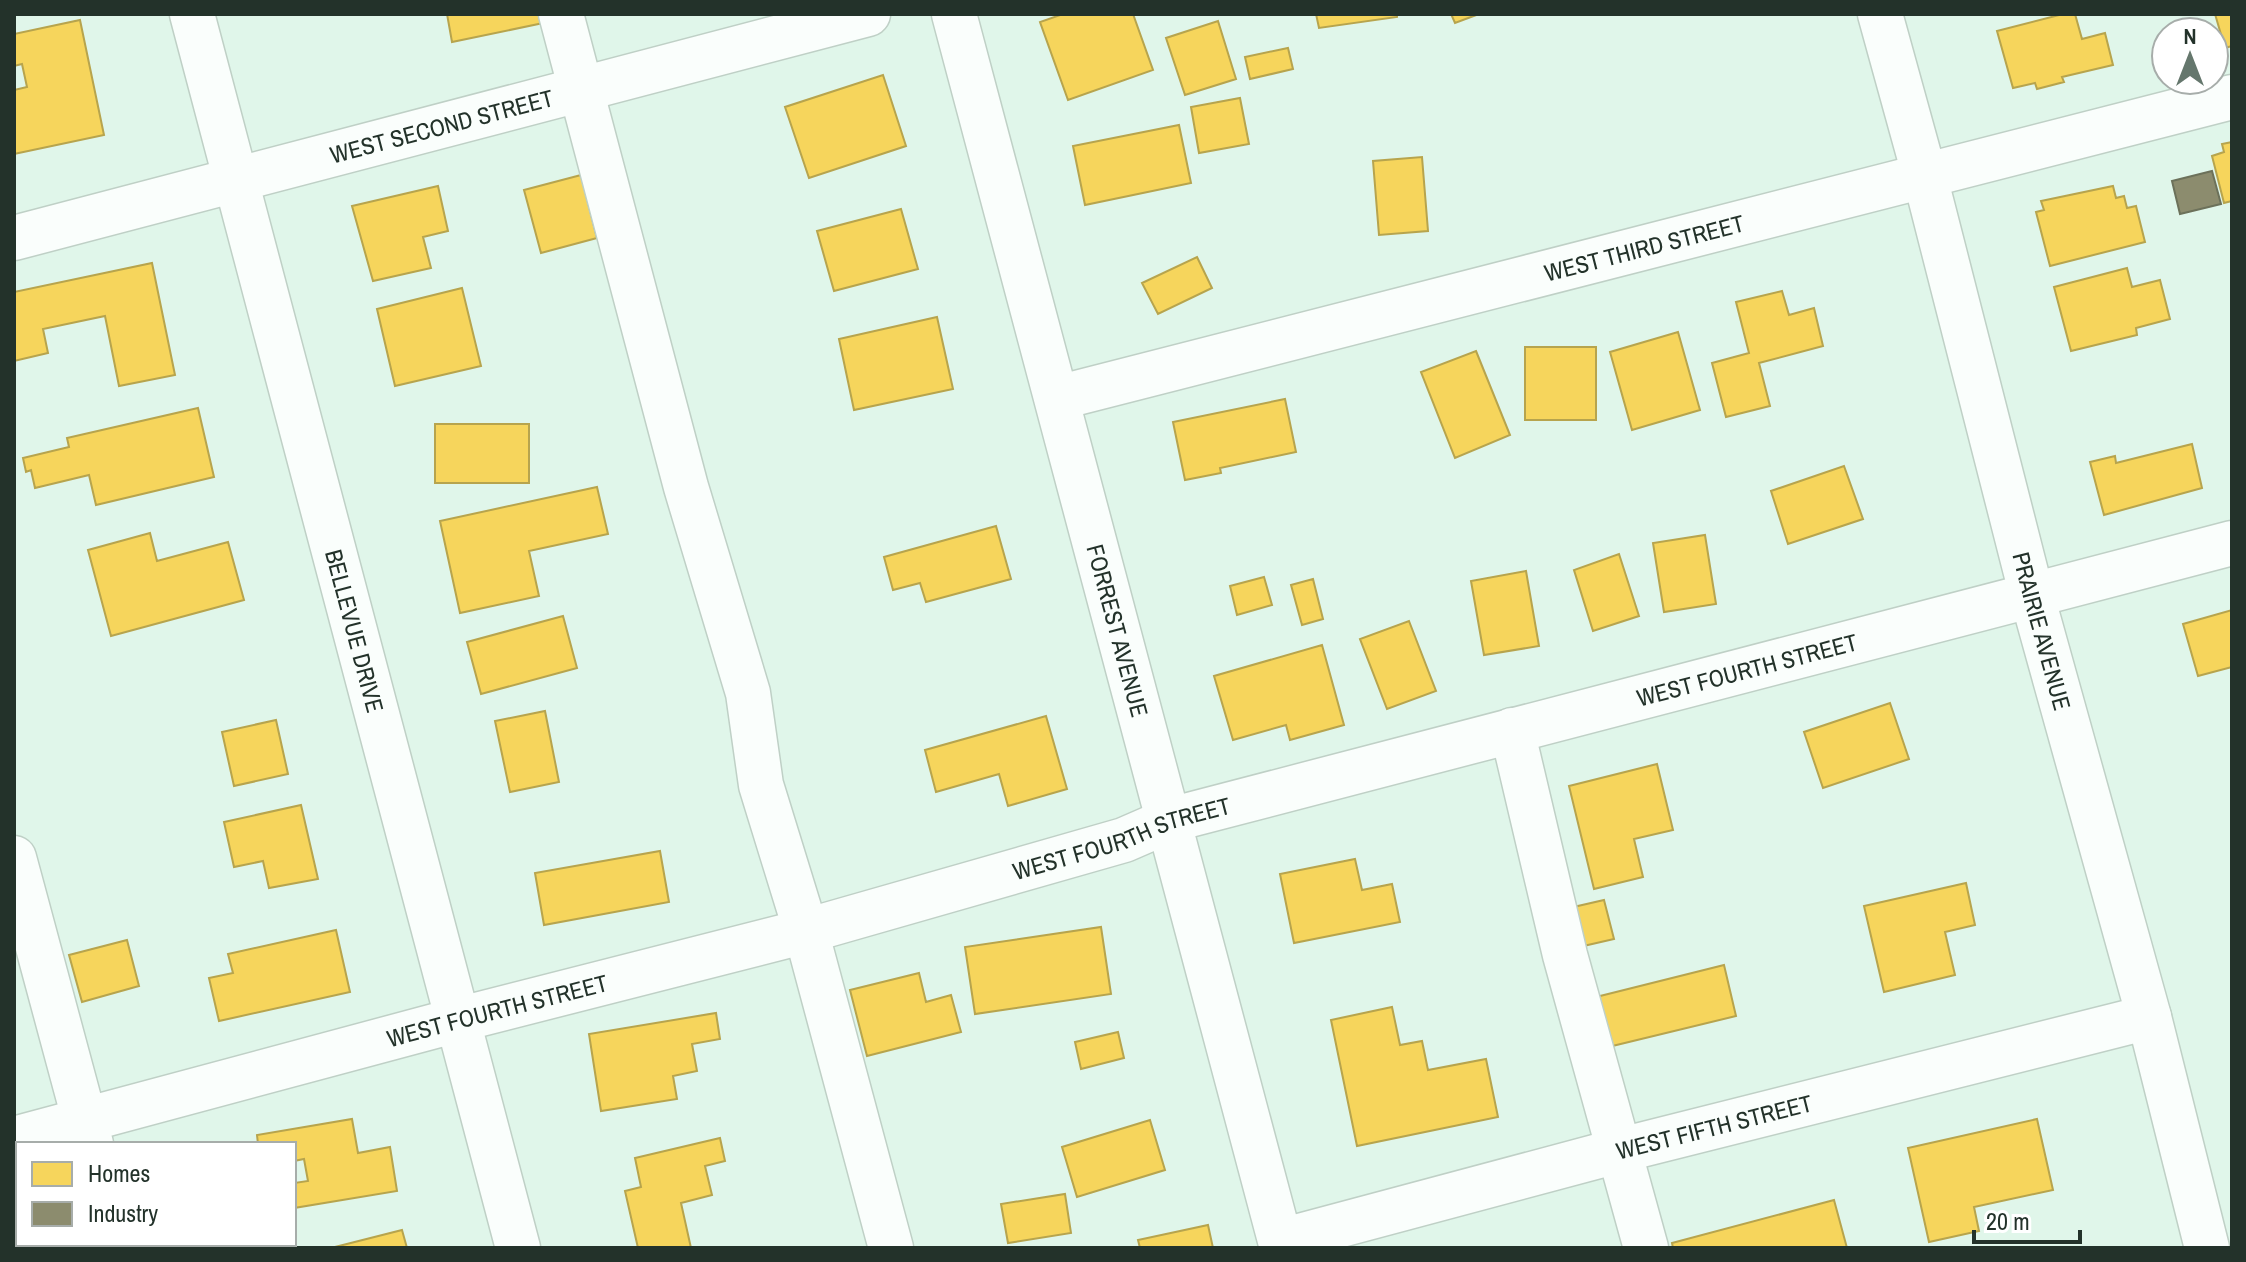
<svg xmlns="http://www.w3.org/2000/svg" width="2246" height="1262" font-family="'Archivo Narrow',sans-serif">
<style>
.homes{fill:#f6d55c;stroke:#b7a44d;stroke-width:2}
.industry{fill:#8c8c6e;stroke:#6c715a;stroke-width:2}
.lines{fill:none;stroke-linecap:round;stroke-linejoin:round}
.minor-casing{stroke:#bfd0c6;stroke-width:47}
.minor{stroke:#fafefc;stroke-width:44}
.labels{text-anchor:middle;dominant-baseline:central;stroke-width:8;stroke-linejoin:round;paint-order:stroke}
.street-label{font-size:24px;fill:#23322a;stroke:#fff}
</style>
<rect width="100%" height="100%" fill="#e0f6ea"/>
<path class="homes" d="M447 14H552L553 21 452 42Z
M1063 14H1133L1153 70 1068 100 1040 22Z
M1316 14H1397V17L1319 28Z
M1451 14H1479L1455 23Z
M2063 14H2075L2082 39 2105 33 2113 65 2062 77 2064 82 2037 89 2035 83 2013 88 1997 31Z
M2215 14H2232V46L2225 48Z
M80 20 104 135 14 154V90L27 87 22 64 14 66V34Z
M1218 21 1236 79 1185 95 1166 38Z
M1288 48 1293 69 1250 79 1245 57Z
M883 75 906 146 809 178 785 107Z
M1240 98 1249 144 1199 153 1191 107Z
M1179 125 1191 183 1085 205 1073 146Z
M2232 142V201L2224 203 2212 156 2224 152 2222 144Z
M1422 157 1428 231 1379 235 1373 161Z
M581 175 597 238 541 253 524 190Z
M438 186 448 231 423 237 431 268 373 281 352 206Z
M2113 186 2116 198 2124 196 2127 208 2136 206 2145 242 2050 266 2036 212 2044 210 2041 201Z
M901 209 918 269 834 291 817 231Z
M1197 257 1212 288 1158 314 1142 283Z
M152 263 175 375 119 386 105 316 43 329 48 353 14 361V292Z
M2127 268 2132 287 2160 280 2170 319 2136 328 2137 335 2071 351 2054 287Z
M462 288 481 366 395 386 377 309Z
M1782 291 1789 315 1814 308 1823 346 1759 363 1770 406 1726 417 1712 363 1749 353 1736 302Z
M937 317 953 389 854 410 839 339Z
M1678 332 1700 410 1632 430 1610 352Z
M1525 347H1596V420H1525Z
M1476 351 1510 435 1455 458 1421 372Z
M1285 399 1296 452 1220 468 1221 473 1185 480 1173 422Z
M198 408 214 477 96 505 89 475 35 488 31 470 26 472 23 458 69 447 67 438Z
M435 424H529V483H435Z
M2192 444 2202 488 2104 515 2090 462 2115 456 2116 463Z
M1844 466 1863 519 1788 544 1771 491Z
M597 487 608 534 529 551 539 596 460 613 440 521Z
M996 526 1011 579 926 602 920 583 893 590 884 557Z
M150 533 157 561 228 542 244 600 111 636 88 550Z
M1705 535 1716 604 1664 612 1653 543Z
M1619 554 1639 616 1593 631 1574 570Z
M1526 571 1539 646 1484 655 1471 581Z
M1264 577 1272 605 1237 615 1230 586Z
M1313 579 1323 619 1302 625 1291 585Z
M2232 610V667L2198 676 2183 624Z
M563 616 577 668 481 694 467 642Z
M1409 621 1436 691 1387 709 1360 639Z
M1322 645 1344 725 1290 740 1286 725 1233 740 1214 676Z
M1890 703 1909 759 1823 788 1804 732Z
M545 711 559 782 510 792 495 721Z
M1046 716 1067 789 1008 806 999 774 936 792 925 750Z
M276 720 288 774 234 786 222 732Z
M1657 764 1673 830 1634 839 1643 877 1594 889 1569 786Z
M301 805 318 879 269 888 263 861 234 867 224 822Z
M660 851 669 902 544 925 535 873Z
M1355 859 1362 890 1392 884 1400 922 1294 943 1280 874Z
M1966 883 1975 925 1945 932 1955 975 1884 992 1864 906Z
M1604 900 1614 939 1566 950 1556 911Z
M1101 927 1111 994 975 1014 965 947Z
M336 930 350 992 219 1021 209 978 233 973 228 954Z
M127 940 139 986 82 1002 69 955Z
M1724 965 1736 1016 1600 1049 1588 999Z
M919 973 926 1002 951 995 961 1032 867 1056 850 990Z
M1392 1007 1400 1045 1422 1041 1428 1070 1486 1059 1498 1117 1357 1146 1331 1020Z
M716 1013 720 1039 692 1044 697 1071 673 1076 677 1099 601 1111 589 1034Z
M1118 1032 1124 1058 1081 1069 1075 1042Z
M352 1119 358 1153 390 1147 397 1191 294 1208V1183L308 1181 304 1159 294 1161V1144H258L257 1135Z
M2037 1119 2053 1190 1974 1207 1979 1231 1929 1242 1908 1148Z
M1150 1120 1165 1170 1077 1197 1062 1147Z
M720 1138 725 1161 705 1166 712 1195 681 1203 691 1248H638L625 1191 641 1187 635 1158Z
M1065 1194 1071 1233 1008 1243 1001 1204Z
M1834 1200 1847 1248H1673L1672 1243Z
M14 1210H16L18 1218V1244H23L24 1248H14Z
M1208 1225 1213 1248H1140L1138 1240Z
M402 1230 407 1248H331Z"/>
<path class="industry" d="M2212 171 2221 204 2180 214 2172 181Z"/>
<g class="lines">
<defs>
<g id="minor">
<path id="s1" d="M192 14 518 1248"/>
<path d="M561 14 686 487 748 693 761 785 806 931 891 1248"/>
<path id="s2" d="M954 14 1282 1248"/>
<path id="s3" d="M1880 14 1925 177 2032 596 2149 1017 2207 1248"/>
<path id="s4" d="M14 238 868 14"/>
<path id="s5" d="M1057 398 2232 97"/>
<path d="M1512 730 1565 955 1646 1248"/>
<path d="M14 858 91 1144"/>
<path id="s6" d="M14 1139 457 1020 806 931 1124 840 1170 820 2232 543"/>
<path id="s7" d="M1281 1241 1621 1150 2149 1017"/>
<path d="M119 1244 120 1248"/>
</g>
</defs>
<use href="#minor" class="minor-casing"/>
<use href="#minor" class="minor"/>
</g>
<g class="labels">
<g class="street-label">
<text stroke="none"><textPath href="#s4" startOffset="442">WEST SECOND STREET</textPath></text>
<text stroke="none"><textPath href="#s5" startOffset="606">WEST THIRD STREET</textPath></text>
<text stroke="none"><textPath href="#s1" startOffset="638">BELLEVUE DRIVE</textPath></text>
<text stroke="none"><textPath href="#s2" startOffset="638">FORREST AVENUE</textPath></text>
<text stroke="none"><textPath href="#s3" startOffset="638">PRAIRIE AVENUE</textPath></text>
<text stroke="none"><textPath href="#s6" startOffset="1796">WEST FOURTH STREET</textPath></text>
<text stroke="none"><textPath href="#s6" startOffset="1148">WEST FOURTH STREET</textPath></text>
<text stroke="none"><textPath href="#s6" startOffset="500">WEST FOURTH STREET</textPath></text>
<text stroke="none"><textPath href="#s7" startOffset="448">WEST FIFTH STREET</textPath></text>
</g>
</g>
<rect width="2246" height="1262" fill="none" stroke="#23322a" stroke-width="32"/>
<rect x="16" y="1142" width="280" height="104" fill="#ffffff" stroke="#a7adaa" stroke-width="2"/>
<rect x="32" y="1162" width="40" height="24" fill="#f6d55c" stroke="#a7adaa" stroke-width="2"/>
<text x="88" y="1182" font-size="24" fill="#23322a">Homes</text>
<rect x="32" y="1202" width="40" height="24" fill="#8c8c6e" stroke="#a7adaa" stroke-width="2"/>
<text x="88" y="1222" font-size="24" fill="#23322a">Industry</text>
<g transform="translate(2190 56)"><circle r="38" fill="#ffffff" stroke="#a7adaa" stroke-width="2"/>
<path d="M0-6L14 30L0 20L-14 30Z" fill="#65776d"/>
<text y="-12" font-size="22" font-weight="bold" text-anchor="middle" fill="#23322a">N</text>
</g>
<path d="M1974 1230v12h106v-12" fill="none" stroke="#23322a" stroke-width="4"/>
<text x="1986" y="1230" font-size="24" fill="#23322a" stroke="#ffffff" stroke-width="6" paint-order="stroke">20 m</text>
</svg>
